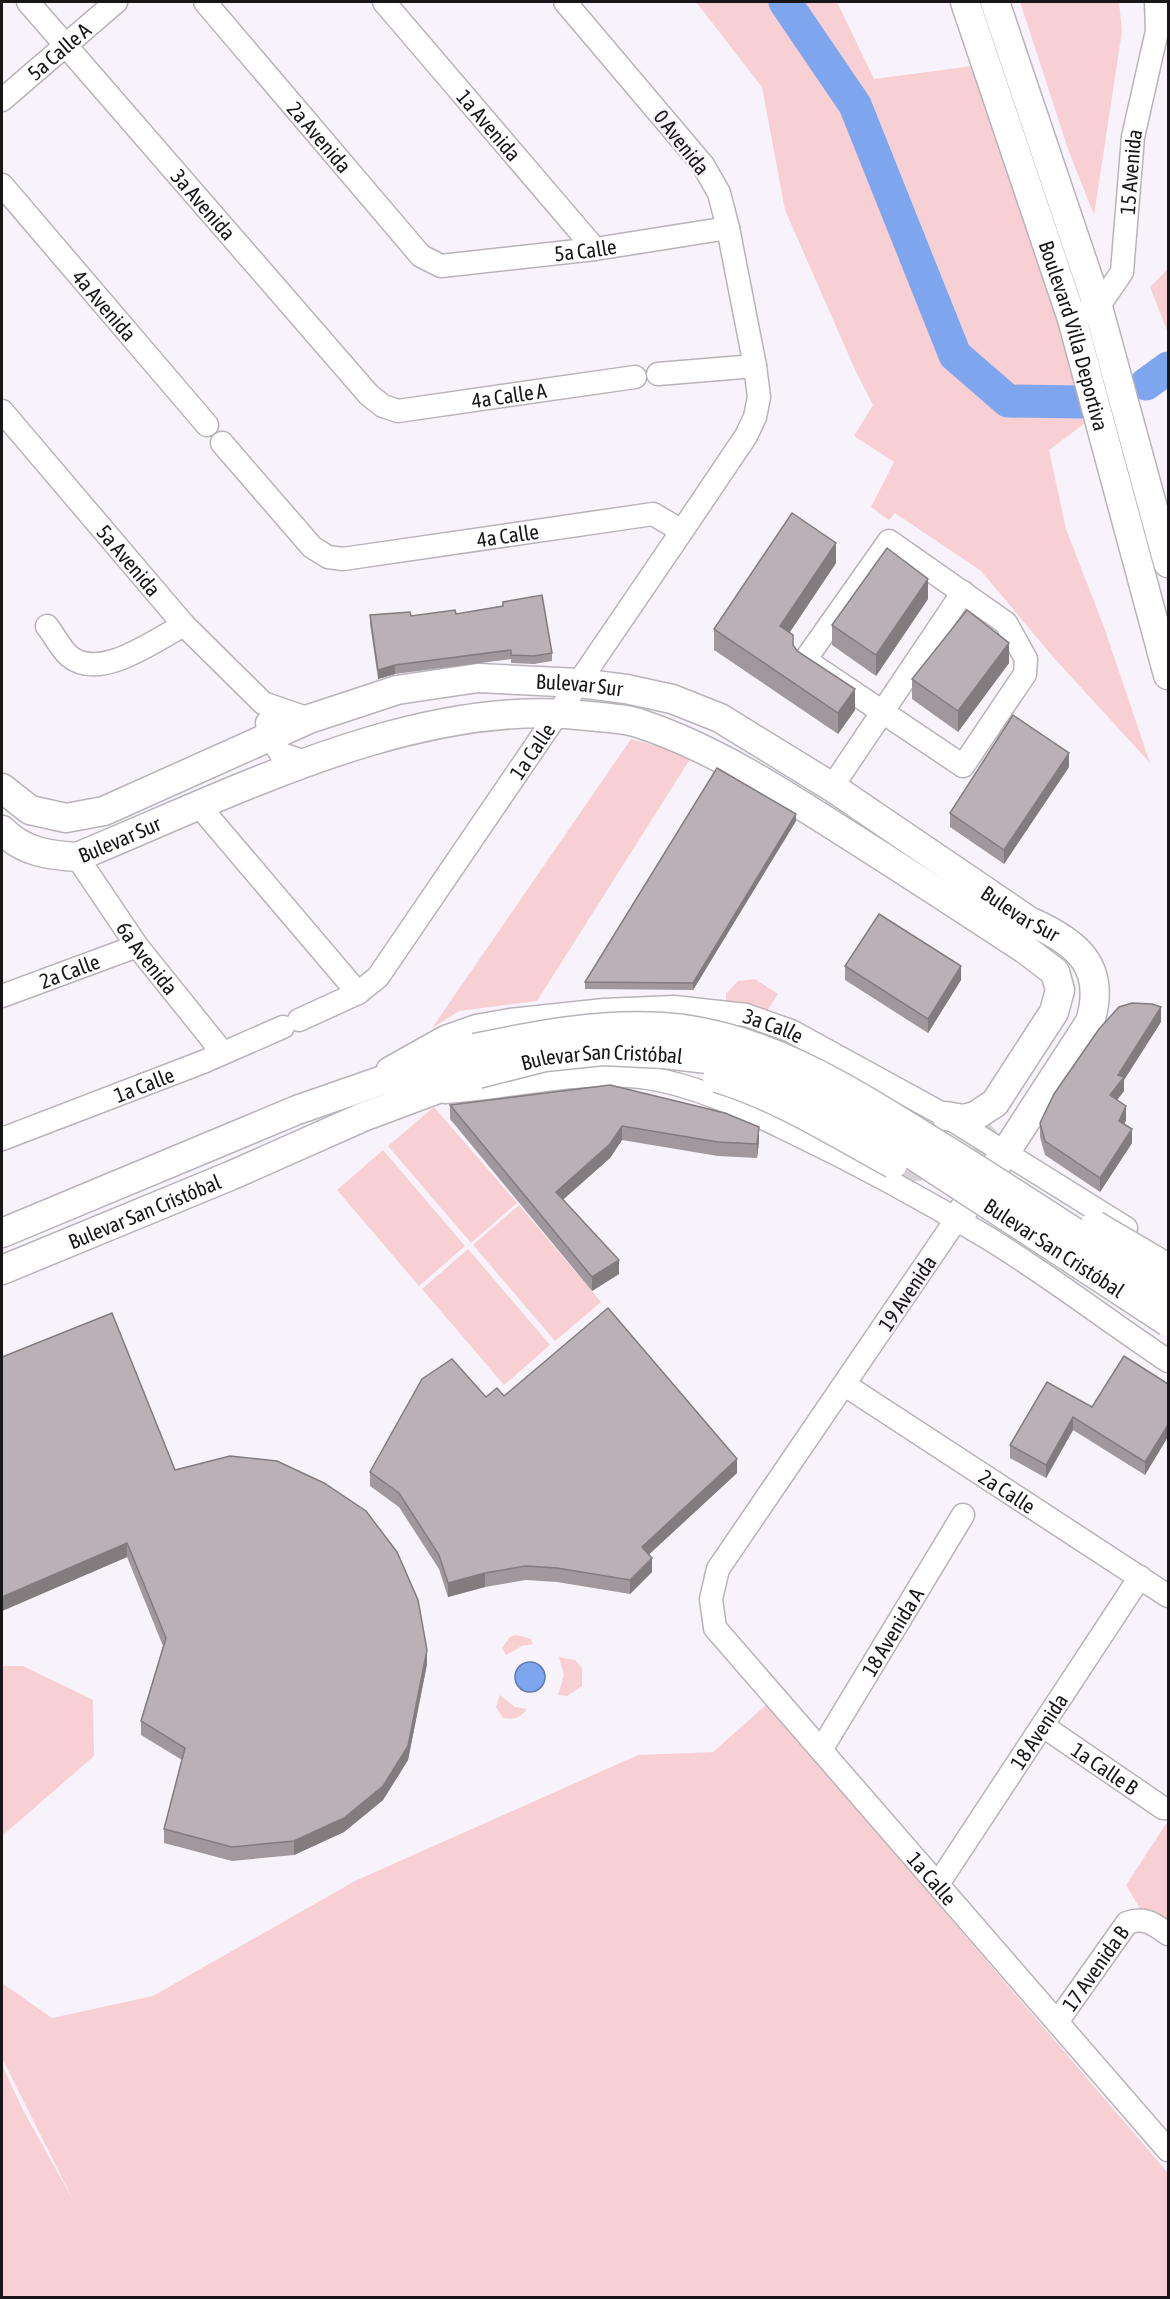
<svg xmlns="http://www.w3.org/2000/svg" width="1170" height="2299" viewBox="0 0 1170 2299" font-family="'Asap Condensed',sans-serif">
  <style>
    .green { fill: #f8d0d3 }
    .water { fill: #7ea6ee; stroke: #5f7bae; stroke-width: 1.5 }
    .lines { fill: none; stroke-linecap: round; stroke-linejoin: round }
    .river { stroke: #7ea6ee; stroke-width: 33 }
    .major-tunnel { stroke: #d6d2d8; stroke-width: 28; stroke-dasharray: 28 14; stroke-linecap: butt }
    .minor-casing { stroke: #b8b3ba; stroke-width: 25 }
    .major-casing { stroke: #b8b3ba; stroke-width: 31 }
    .minor { stroke: #fff; stroke-width: 22 }
    .major { stroke: #fff; stroke-width: 28 }
    .major-bridge-casing { stroke: #b8b3ba; stroke-width: 31; stroke-linecap: butt }
    .major-bridge { stroke: #fff; stroke-width: 28 }
    .wall { fill: #a0989d }
    .shaded-wall { fill: #827c7f }
    .building { fill: #bab1b6; stroke: #827c7f; stroke-width: 1.5 }
    .labels { text-anchor: middle; dominant-baseline: central; stroke-width: 5; stroke-linejoin: round; paint-order: stroke }
    .street-label { font-size: 21px; fill: #181619; stroke: #f8f3fa }
  </style>
  <rect width="100%" height="100%" fill="#f8f3fa"/>
  <path class="green" d="M696,2h141l37,77 98,-13 100,292 12,66 -35,26 17,79 38,98 46,136 -96,-105 -73,-87 -86,-58 -6,7 -18,-13 23,-45 -40,-26 19,-31 -17,-33 -71,-162 -23,-123z
    M1020,2h99l3,29 -28,184 -25,-63z
    M1168,269v64l-18,-46z
    M631,739l61,17 -155,245 -78,10 -27,17z
    M755,979l23,15 -14,22 -38,-12v-10l12,-13z
    M434,1107l83,96 -46,40 -83,-97z
    M383,1150l82,96 -46,40 -82,-96z
    M519,1205l82,97 -46,39 -82,-96z
    M468,1249l82,96 -46,40 -82,-96z
    M516,1635l15,4 2,5 -11,2 -16,9 -4,-7 8,-11z
    M559,1657l16,3 7,8v18l-15,10 -9,-1 6,-20z
    M2,1666h21l70,34 1,56 -92,80z
    M500,1695l15,12 12,2c-7,9 -13,11 -24,9l-7,-11z
    M767,1704l401,469v124h-1166v-232l21,45 50,90 -71,-142v-75l50,35 101,-22 202,-115 283,-126 75,-3z
    M1166,1824l2,1v106l-26,-19 -16,-27z"/>
  <path class="water" d="M515 1677a15 15 0 1 1 30 0a15 15 0 1 1-30 0Z"/>
  <g class="lines">
    <path class="river" d="M785,2l70,103 100,250 53,46 74,1
      M1146,384l22,-16"/>
    <path class="major-tunnel" d="M893,1164c39,12 82,-15 110,-42"/>
    <defs>
      <g id="minor">
        <path id="s1" d="M28,2l341,393 14,11 15,5 237,-34"/>
        <path id="s2" d="M205,2l216,254 20,10 154,-17 133,-21"/>
        <path id="s3" d="M384,2l211,247"/>
        <path id="s4" d="M2,100l114,-98"/>
        <path id="s5" d="M2,185l205,240"/>
        <path id="s6" d="M1086,312l12,-5 24,-35 11,-135 24,-106 -1,-29"/>
        <path d="M658,374l97,-8"/>
        <path id="s7" d="M2,411l182,214 79,78 46,16"/>
        <path id="s8" d="M222,443l90,104 16,10 15,2 310,-45 29,17"/>
        <path d="M889,541l117,82 20,36 -1,15 -62,92 -158,-106z"/>
        <path d="M47,626c7,9 14,23 22,30 31,26 86,-16 115,-31"/>
        <path d="M267,723l3,13 11,18 25,8"/>
        <path d="M832,787l131,-195"/>
        <path d="M200,807l158,186"/>
        <path id="s9" d="M77,857l60,89 86,107"/>
        <path id="s10" d="M2,996l135,-50"/>
        <path id="s11" d="M299,1020l59,-27 20,-16 304,-446 64,-95 9,-19 4,-20 -4,-31 -27,-138 -9,-35 -16,-28 -138,-163"/>
        <path id="s12" d="M388,1069l57,-32 31,-11 34,-6 94,-10 70,-3 72,8 45,16 155,85 180,112"/>
        <path d="M445,1092c67,-4 136,-24 203,-14 51,8 98,32 144,54 67,32 133,68 196,106 62,38 120,83 180,123"/>
        <path id="s13" d="M2,1139l201,-77 80,-35"/>
        <path id="s14" d="M956,1220l-238,349 -7,30 4,29 453,522"/>
        <path id="s15" d="M845,1385l323,211"/>
        <path id="s16" d="M1043,1726l120,82h5"/>
        <path id="s17" d="M821,1750l142,-235"/>
        <path id="s18" d="M938,1884l202,-307"/>
        <path id="s19" d="M1057,2022l70,-99c17,-7 27,1 41,11"/>
      </g>
      <g id="major">
        <path id="s20" d="M965,2l107,317 96,356"/>
        <path d="M995,2l103,305 70,256"/>
        <path id="s21" d="M2,788l28,22 36,8 38,-7 205,-92 88,-29 81,-12 101,5 47,6 46,10 48,19 112,69 197,134c48,21 78,45 61,101l-85,131 -49,67"/>
        <path id="s22" d="M2,830c21,22 46,25 75,27 154,-63 342,-162 512,-141 17,2 36,2 52,8 72,24 137,66 201,107 62,39 123,79 184,119l29,22 5,18 -6,22 -59,91 -20,13 -12,3 -17,-3"/>
        <path d="M2,1233l295,-123 178,-62"/>
        <path id="s23" d="M2,1270l228,-94 133,-59 115,-43"/>
      </g>
    </defs>
    <use href="#minor" class="minor-casing"/>
    <use href="#major" class="major-casing"/>
    <use href="#minor" class="minor"/>
    <use href="#major" class="major"/>
    <defs>
      <g id="major-bridge">
        <path d="M475,1048c62,-13 124,-25 188,-21 107,7 200,72 288,126 73,46 145,93 217,140"/>
        <path id="s24" d="M478,1074l67,-17 58,-6 61,3 61,7 38,12 107,54 298,195"/>
        <path d="M717,1078c63,19 119,55 176,86"/>
        <path d="M1095,1225l73,43"/>
      </g>
    </defs>
    <use href="#major-bridge" class="major-bridge-casing"/>
    <use href="#major-bridge" class="major-bridge"/>
  </g>
  <path class="wall" d="M836,563l-47,70 4,12 4,6 58,59 -17,24 -124,-84v-21z
    M928,599l-52,77 -44,-31v-20z
    M503,602l49,51v8l-18,3 -23,-1v-4l-116,15 -17,5 -8,-55v-9l41,1 45,-2 47,-7z
    M1009,663l-51,69 -46,-33v-20z
    M1069,767l-65,97 -54,-37v-14z
    M796,821l-103,169 -108,-1v-7z
    M845,966l116,14 -33,53 -83,-53z
    M1161,1022l-37,58v11l-7,9 9,20 -2,4 8,19 -32,49 -55,-37 -5,-18v-14z
    M450,1105l309,36 -2,17 -39,-2 -96,-16 -12,18 -47,41 56,75 -27,17 -142,-172z
    M1168,1384l-23,91 -72,-45 -27,48 -36,-20v-13l82,-38z
    M504,1396l233,77 -88,81 3,18 -22,22 -73,-12 -31,-2 -41,7 -37,10 -9,-28 -40,-62 -29,-21v-14l116,-75z
    M175,1470l252,194 -19,96 -25,40 -39,32 -50,23 -62,6 -68,-18v-14l18,-69 -41,-25v-14l22,-75 -36,-89 -125,54z"/>
  <path class="shaded-wall" d="M836,543v20l-56,84v-21z
    M928,579v20l-52,77v-21z
    M1009,643v20l-51,69v-21z
    M395,665v9l-17,5v-9z
    M855,689v21l-17,24v-21z
    M1069,753v14l-65,97v-14z
    M796,814v7l-103,169v-7z
    M961,966v14l-33,53v-14z
    M1161,1007v15l-37,58v11l-14,18v-14l8,-20z
    M1126,1106v14l-7,15v-14z
    M622,1126v14l-12,18 -54,48v-14z
    M759,1127v14l-2,17v-14z
    M1132,1129v14l-32,49v-14z
    M619,1260v14l-27,17v-14z
    M1073,1417v13l-27,48v-13z
    M1168,1425v12l-23,38v-13z
    M737,1459v14l-95,88v-14z
    M127,1543v14l-125,54v-14z
    M652,1558v14l-22,22v-14z
    M485,1573v14l-37,10v-14z
    M427,1650v14l-19,96 -25,40 -39,32 -50,23v-14z"/>
  <path class="building" d="M792,513l44,30 -56,83 13,9v10l4,6 58,38 -17,24 -124,-84z
    M887,548l41,31 -52,76 -44,-30z
    M542,595l10,58 -18,3 -23,-1v-5l-116,15 -17,5 -8,-55 40,-3 1,4 44,-6 1,4 47,-8v-4z
    M967,610l42,33 -51,68 -46,-32z
    M1013,715l56,38 -65,97 -54,-37z
    M717,768l79,46 -103,169 -108,-1z
    M879,914l82,52 -33,53 -83,-53z
    M1132,1003l20,1 9,3 -43,68 6,2 -14,18 16,11 -7,15 13,8 -32,49 -55,-37 -5,-18 14,-29 45,-65 20,-22z
    M610,1085l115,28 34,14 -2,17 -39,-2 -96,-16 -12,18 -54,48 63,68 -27,17 -142,-172z
    M608,1308l129,151 -95,88 10,11 -22,22 -73,-12 -31,-2 -41,7 -37,10 -9,-28 -40,-62 -29,-21 52,-93 30,-20 34,38 11,-9 7,8z
    M112,1313l63,157 55,-14 47,5 47,22 42,28 31,41 21,48 9,50 -19,96 -25,40 -39,32 -50,23 -62,6 -68,-18 21,-81 -44,-27 25,-83 -39,-95 -125,54v-240z
    M1124,1356l44,28v41l-23,37 -72,-45 -27,48 -36,-20 37,-63 45,25z"/>
  <g class="labels">
    <g class="street-label">
      <text stroke="none"><textPath href="#s4" startOffset="75">5a Calle A</textPath></text>
      <text stroke="none"><textPath href="#s3" startOffset="162">1a Avenida</textPath></text>
      <text stroke="none"><textPath href="#s2" startOffset="177">2a Avenida</textPath></text>
      <text transform="translate(682 142) rotate(52)">0 Avenida</text>
      <text stroke="none"><textPath href="#s6" startOffset="156">15 Avenida</textPath></text>
      <text stroke="none"><textPath href="#s1" startOffset="268">3a Avenida</textPath></text>
      <text stroke="none"><textPath href="#s2" startOffset="501">5a Calle</textPath></text>
      <text stroke="none"><textPath href="#s5" startOffset="158">4a Avenida</textPath></text>
      <text stroke="none"><textPath href="#s20" startOffset="351">Boulevard Villa Deportiva</textPath></text>
      <text stroke="none"><textPath href="#s1" startOffset="666">4a Calle A</textPath></text>
      <text stroke="none"><textPath href="#s8" startOffset="338">4a Calle</textPath></text>
      <text stroke="none"><textPath href="#s7" startOffset="196">5a Avenida</textPath></text>
      <text stroke="none"><textPath href="#s21" startOffset="612">Bulevar Sur</textPath></text>
      <text stroke="none"><textPath href="#s11" startOffset="364">1a Calle</textPath></text>
      <text stroke="none"><textPath href="#s22" startOffset="128">Bulevar Sur</textPath></text>
      <text stroke="none"><textPath href="#s21" startOffset="1116">Bulevar Sur</textPath></text>
      <text stroke="none"><textPath href="#s9" startOffset="123">6a Avenida</textPath></text>
      <text stroke="none"><textPath href="#s10" startOffset="72">2a Calle</textPath></text>
      <text stroke="none"><textPath href="#s12" startOffset="399">3a Calle</textPath></text>
      <text stroke="none"><textPath href="#s24" startOffset="126">Bulevar San Cristóbal</textPath></text>
      <text stroke="none"><textPath href="#s13" startOffset="152">1a Calle</textPath></text>
      <text stroke="none"><textPath href="#s23" startOffset="154">Bulevar San Cristóbal</textPath></text>
      <text stroke="none"><textPath href="#s24" startOffset="630">Bulevar San Cristóbal</textPath></text>
      <text transform="translate(907 1293) rotate(-56)">19 Avenida</text>
      <text stroke="none"><textPath href="#s15" startOffset="194">2a Calle</textPath></text>
      <text stroke="none"><textPath href="#s17" startOffset="138">18 Avenida A</textPath></text>
      <text stroke="none"><textPath href="#s18" startOffset="183">18 Avenida</textPath></text>
      <text stroke="none"><textPath href="#s16" startOffset="75">1a Calle B</textPath></text>
      <text stroke="none"><textPath href="#s14" startOffset="814">1a Calle</textPath></text>
      <text stroke="none"><textPath href="#s19" startOffset="66">17 Avenida B</textPath></text>
    </g>
  </g>
  <rect width="1170" height="2299" fill="none" stroke="#181619" stroke-width="6"/>
</svg>
